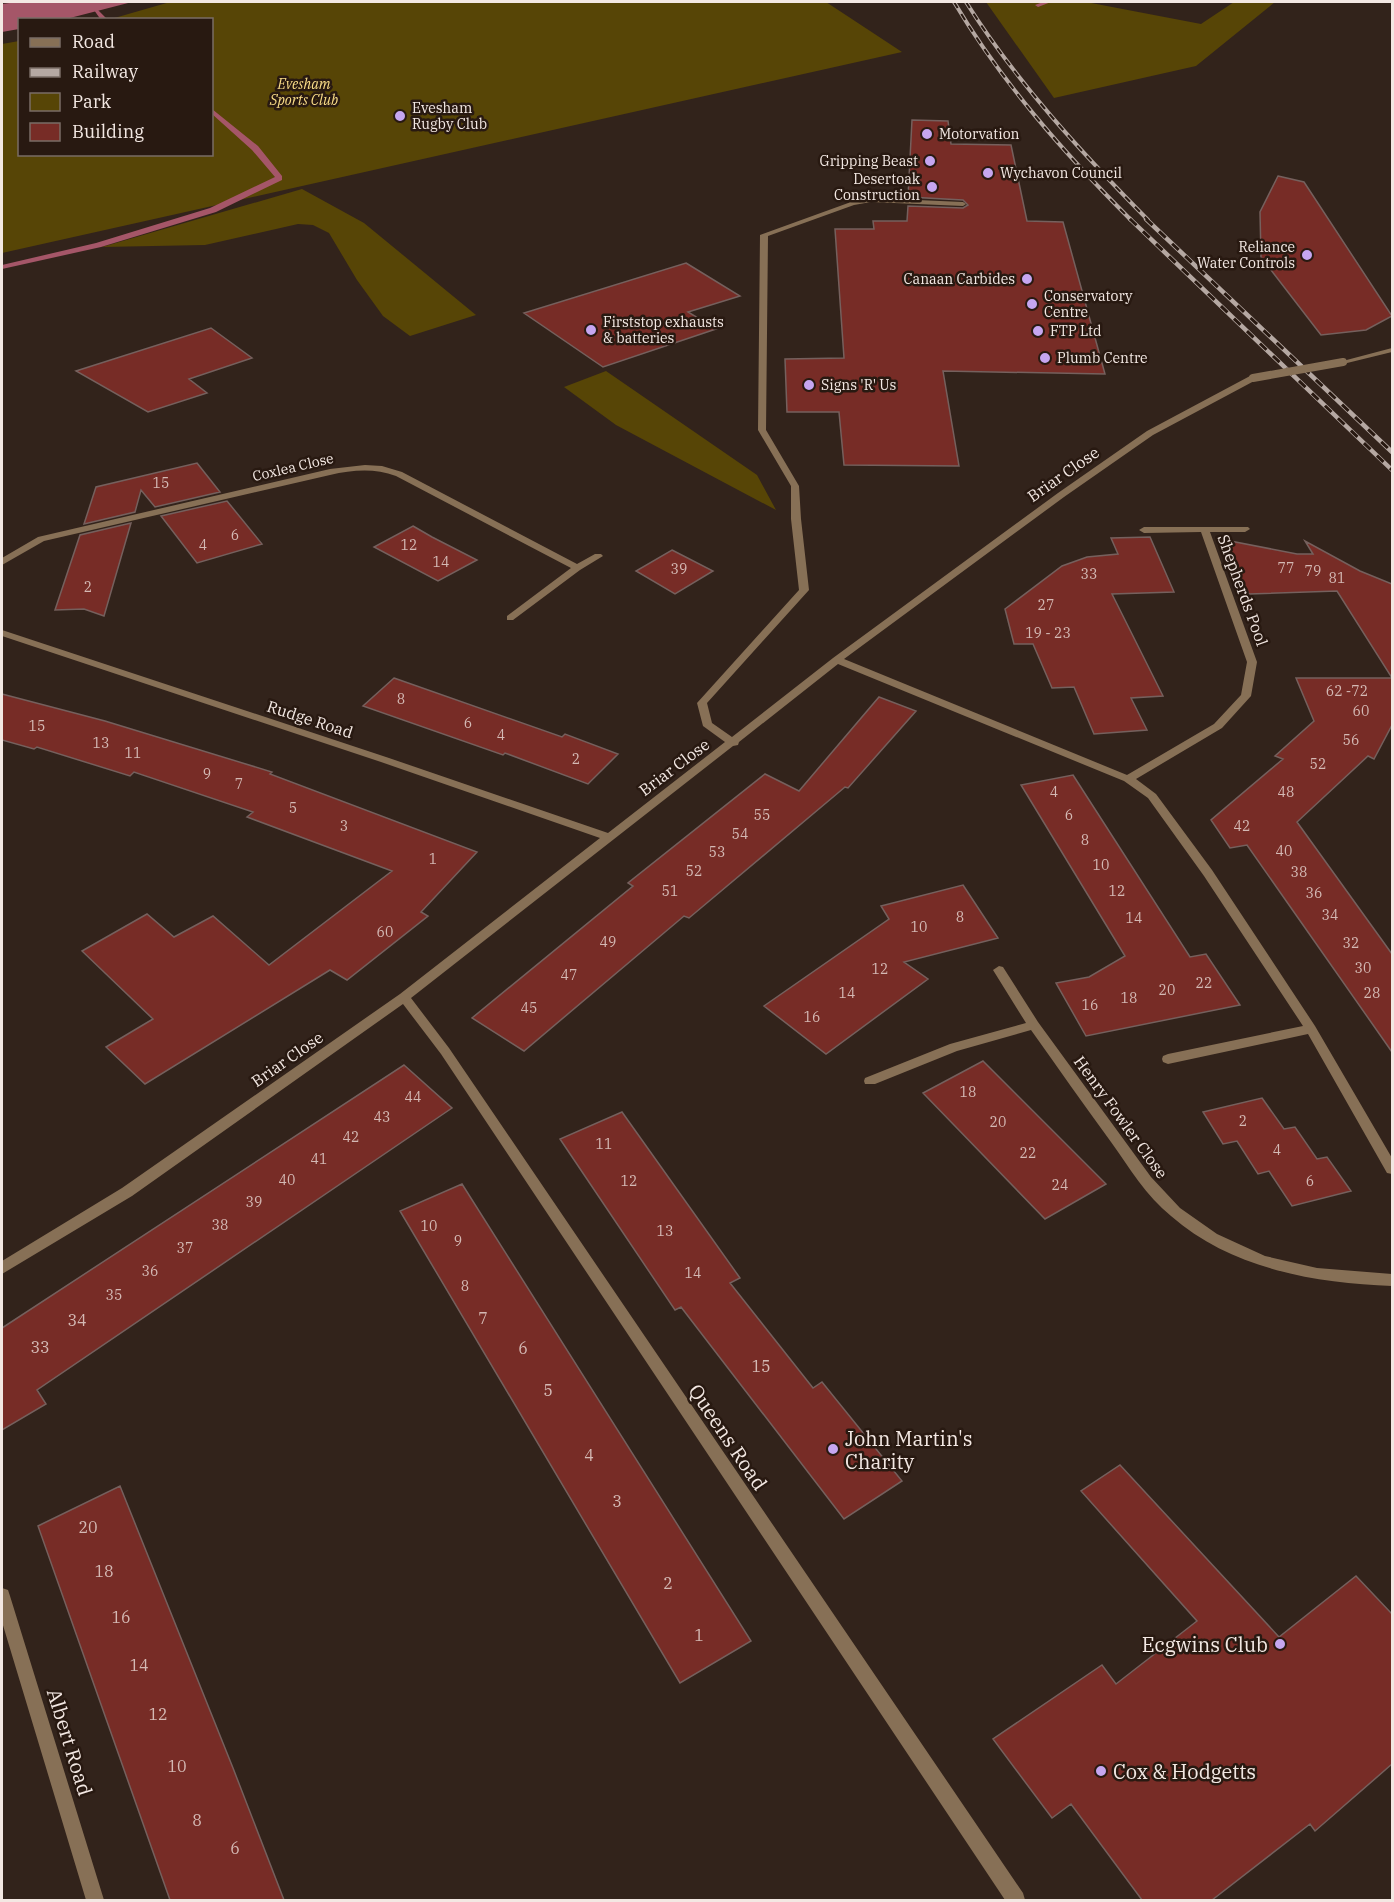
<svg xmlns="http://www.w3.org/2000/svg" width="1394" height="1902" viewBox="0 0 1394 1902" font-family="'IBM Plex Serif',serif">
  <style>
    .green { fill: #574506 }
    .water { fill: #a55668 }
    .lines { fill: none; stroke-linecap: round; stroke-linejoin: round }
    .stream { fill: #a55668; fill-rule: evenodd }
    .building { fill: #772c26; stroke: #75605d; stroke-width: 1.5 }
    .street { fill: #877056; fill-rule: evenodd }
    .rail-far1-casing { stroke: #b5a8a2; stroke-width: 4 }
    .rail-casing { stroke: #b5a8a2; stroke-width: 4.5 }
    .rail-far1 { stroke: #281911; stroke-width: 2; stroke-dasharray: 7; stroke-linecap: butt }
    .rail { stroke: #281911; stroke-width: 3; stroke-dasharray: 9; stroke-linecap: butt }
    .street-bridge { stroke: #877056; stroke-width: 8 }
    .poi-dot { fill: #c6a6f0; stroke: #281911; stroke-width: 2 }
    .labels { text-anchor: middle; dominant-baseline: central; stroke-width: 5; stroke-linejoin: round; paint-order: stroke }
    .far-park-label { font-size: 14px; font-style: italic; fill: #fadd88; stroke: #281911 }
    .far-poi-label { font-size: 14px; fill: #f3e8e3; stroke: #281911; text-anchor: start }
    .far-street-label { font-size: 14px; fill: #f3e8e3; stroke: #281911 }
    .number-label { font-size: 14px; fill: #d4b9b4 }
    .street-label { font-size: 16px; fill: #f3e8e3; stroke: #281911 }
    .near-number-label { font-size: 16px; fill: #d4b9b4 }
    .near-street-label { font-size: 20px; fill: #f3e8e3; stroke: #281911 }
    .near-poi-label { font-size: 20px; fill: #f3e8e3; stroke: #281911; text-anchor: start }
  </style>
  <rect width="100%" height="100%" fill="#32231b"/>
  <path class="green" d="M170,2h656l76,50 -900,201v-209l17,-3 1,113h192v-134l-101,-1z
    M986,2h100l115,22 33,-22h41l-79,64 -142,32z
    M302,189l62,34 112,92 -66,21 -27,-20 -26,-36 -28,-47 -16,-8 -15,-1 -93,21 -103,2z
    M606,371l151,104 19,35 -160,-85 -52,-38z"/>
  <path class="water" d="M17,2h115l-66,17 -46,1 -1,9 -17,3v-28z"/>
  <g class="lines">
    <path class="stream" d="M1043,2h8l-13,5 -3,-2z
      M94,10h4l10,10h-7z
      M212,109l46,37 24,30v4l-66,32 -115,35 -99,22v-4l94,-22 114,-35 65,-31 -23,-27 -40,-36z"/>
  </g>
  <path class="building" d="M912,120l36,1 3,23 60,1 16,76 36,1 42,152 -162,-3 16,95 -115,-1 -5,-53h-52l-2,-53 59,-1 -9,-129h39l-1,-8h34l1,-15 55,2 5,-3 -5,-5 -55,-3z
    M1278,176l26,6 88,134 -26,14 -45,5 -60,-78 -1,-45z
    M686,263l54,33 -52,16 28,17 -113,38 -79,-54z
    M211,328l41,30 -63,21 18,14 -59,19 -72,-41z
    M197,463l23,29 -65,15 -14,-17 -6,22 -51,12 12,-37z
    M227,501l35,43 -65,19 -36,-47z
    M131,523l-27,93 -20,-7 -29,1 25,-75z
    M413,526l19,11 45,23 -39,21 -64,-34z
    M1150,537l24,55 -62,2 51,102 -32,2 16,32 -53,4 -20,-47 -22,1 -19,-44h-19l-9,-35 57,-43 25,-9 31,-3 -7,-16z
    M1220,539l77,15h16l-8,-13 55,30 32,13v94l-55,-87 -88,3z
    M672,550l41,21 -38,23 -39,-23z
    M394,678l168,59 3,-3 53,20 -30,30 -83,-31 -2,2 -140,-49z
    M1296,678h96v47l-18,34 -6,-3 -71,66 95,132v98l-145,-207 -17,3 -19,-28 72,-61 -8,-3 39,-35z
    M2,694l103,27 167,51 -2,2 207,78 -56,60 7,4 -81,64 -17,-10 -185,114 -39,-37 47,-28 -71,-68 65,-37 27,23 39,-21 56,49 123,-94 -145,-54 6,-5 -119,-40 -4,4 -93,-29 -3,2 -32,-9z
    M879,697l37,14 -68,77 -3,-1 -156,131 -5,-2 -160,135 -52,-33 161,-132 -5,-3 137,-109 34,17z
    M1073,775l117,182 16,-3 34,51 -154,31 -30,-53 33,-6 36,-21 -104,-171z
    M963,885l35,53 -94,24 24,17 -102,75 -62,-48 125,-87 -8,-13z
    M983,1061l123,123 -61,35 -122,-126z
    M404,1065l48,43 -415,282 9,14 -44,26v-102z
    M1262,1098l22,31 11,-2 22,32 10,-2 24,34 -59,15 -23,-35 -11,3 -21,-33 -14,3 -20,-32z
    M622,1112l118,166 -10,5 83,105 9,-6 80,99 -58,38 -163,-212 -6,3 -115,-171z
    M462,1184l289,457 -71,42 -280,-472z
    M1120,1465l159,172 77,-61 36,38v150l-77,67 -5,-7 -98,76h-70l-71,-96 -19,14 -59,-79 109,-74 14,19 81,-63 -116,-130z
    M120,1486l113,282 51,132h-114l-132,-374z"/>
  <g class="lines">
    <path class="street" d="M871,198l92,4 3,2 -3,2 -92,-4 -17,3 -86,31 -2,194 33,56 2,33 8,71 -102,113 5,20 20,14 101,-79 225,-165 89,-62 103,-55h6v4l-103,55 -89,62 -220,162 283,116 87,-51 27,-29 6,-33 -46,-130 -57,1 -5,-3 5,-3h104l2,2 -5,3h-35l47,130 -6,34 -29,32 -86,51 20,15 56,76 103,156 77,132v16l-5,-1 -79,-139 -140,30 -5,-2 -1,-3 1,-3 5,-2 135,-28 -99,-150 -56,-78 -24,-17 -286,-117 -99,78 -1,3 -5,1 -322,252 38,50 574,845 2,7h-20l-564,-846 -38,-50 -271,192 -130,78v-13l120,-73 278,-194 200,-156 -219,-76 -379,-126v-6l387,128 219,75 117,-91 -22,-16 -6,-23 102,-113 -8,-71v-33l-33,-56 2,-195 91,-33z
      M1392,348v4l-49,12 -4,-2z
      M365,465l17,1 20,6 175,92 18,-10h6l2,2 -23,14 -67,50h-6v-4l64,-48 -175,-92c-22,-8 -43,-6 -66,-1l-286,66 -42,24v-7l36,-21 292,-68z
      M999,966l4,1 35,55 113,155 29,31 37,26 48,22 52,12 75,6v12c-78,-3 -160,-17 -221,-70 -25,-20 -42,-49 -60,-74 -27,-37 -53,-74 -80,-112l-74,21 -82,33h-10l-1,-3 1,-3 85,-34 76,-21 -33,-53z
      M2,1588l6,2 2,6 94,304h-18l-84,-278z"/>
    <defs>
      <path id="rail-far1" d="M954,2c49,82 110,151 177,218
        M966,2c51,81 115,150 182,218"/>
      <path id="rail" d="M1130,219l262,251
        M1146,219l246,233"/>
    </defs>
    <use href="#rail-far1" class="rail-far1-casing"/>
    <use href="#rail" class="rail-casing"/>
    <use href="#rail-far1" class="rail-far1"/>
    <use href="#rail" class="rail"/>
    <path class="street-bridge" d="M1253,378l90,-16"/>
  </g>
  <g class="poi-dot">
    <circle cx="400" cy="116" r="6"/>
    <circle cx="927" cy="134" r="6"/>
    <circle cx="930" cy="161" r="6"/>
    <circle cx="988" cy="173" r="6"/>
    <circle cx="932" cy="187" r="6"/>
    <circle cx="1307" cy="255" r="6"/>
    <circle cx="1027" cy="279" r="6"/>
    <circle cx="1032" cy="304" r="6"/>
    <circle cx="591" cy="330" r="6"/>
    <circle cx="1038" cy="331" r="6"/>
    <circle cx="1045" cy="358" r="6"/>
    <circle cx="809" cy="385" r="6"/>
    <circle cx="833" cy="1449" r="6"/>
    <circle cx="1280" cy="1644" r="6"/>
    <circle cx="1101" cy="1771" r="6"/>
  </g>
  <g class="labels">
    <g class="far-park-label">
      <text x="304" y="84">Evesham<tspan x="304" dy="16">Sports Club</tspan></text>
    </g>
    <g class="far-poi-label">
      <text x="412" y="108">Evesham<tspan x="412" dy="16">Rugby Club</tspan></text>
      <text x="939" y="134">Motorvation</text>
      <text x="918" y="161" text-anchor="end">Gripping Beast</text>
      <text x="1000" y="173">Wychavon Council</text>
      <text x="920" y="179" text-anchor="end">Desertoak<tspan x="920" dy="16">Construction</tspan></text>
      <text x="1295" y="247" text-anchor="end">Reliance<tspan x="1295" dy="16">Water Controls</tspan></text>
      <text x="1015" y="279" text-anchor="end">Canaan Carbides</text>
      <text x="1044" y="296">Conservatory<tspan x="1044" dy="16">Centre</tspan></text>
      <text x="603" y="322">Firststop exhausts<tspan x="603" dy="16">&amp; batteries</tspan></text>
      <text x="1050" y="331">FTP Ltd</text>
      <text x="1057" y="358">Plumb Centre</text>
      <text x="821" y="385">Signs 'R' Us</text>
    </g>
    <g class="far-street-label">
      <text transform="translate(293 467) rotate(-13)">Coxlea Close</text>
    </g>
    <g class="number-label">
      <text x="161" y="483">15</text>
      <text x="235" y="535">6</text>
      <text x="203" y="545">4</text>
      <text x="409" y="545">12</text>
      <text x="441" y="562">14</text>
      <text x="1286" y="568">77</text>
      <text x="679" y="569">39</text>
      <text x="1313" y="571">79</text>
      <text x="1089" y="574">33</text>
      <text x="1337" y="578">81</text>
      <text x="88" y="587">2</text>
      <text x="1046" y="605">27</text>
      <text x="1048" y="633">19 - 23</text>
      <text x="1347" y="691">62 -72</text>
      <text x="401" y="699">8</text>
      <text x="1361" y="711">60</text>
      <text x="468" y="723">6</text>
      <text x="37" y="726">15</text>
      <text x="501" y="735">4</text>
      <text x="1351" y="740">56</text>
      <text x="101" y="743">13</text>
      <text x="133" y="753">11</text>
      <text x="576" y="759">2</text>
      <text x="1318" y="764">52</text>
      <text x="207" y="774">9</text>
      <text x="239" y="784">7</text>
      <text x="1054" y="792">4</text>
      <text x="1286" y="792">48</text>
      <text x="293" y="808">5</text>
      <text x="762" y="815">55</text>
      <text x="1069" y="815">6</text>
      <text x="344" y="826">3</text>
      <text x="1242" y="826">42</text>
      <text x="740" y="834">54</text>
      <text x="1085" y="840">8</text>
      <text x="1284" y="851">40</text>
      <text x="717" y="852">53</text>
      <text x="433" y="859">1</text>
      <text x="1101" y="865">10</text>
      <text x="694" y="871">52</text>
      <text x="1299" y="872">38</text>
      <text x="670" y="891">51</text>
      <text x="1117" y="891">12</text>
      <text x="1314" y="893">36</text>
      <text x="1330" y="915">34</text>
      <text x="960" y="917">8</text>
      <text x="1134" y="918">14</text>
      <text x="919" y="927">10</text>
      <text x="385" y="932">60</text>
      <text x="608" y="942">49</text>
      <text x="1351" y="943">32</text>
      <text x="1363" y="968">30</text>
      <text x="880" y="969">12</text>
      <text x="569" y="975">47</text>
      <text x="1204" y="983">22</text>
      <text x="1167" y="990">20</text>
      <text x="847" y="993">14</text>
      <text x="1372" y="993">28</text>
      <text x="1129" y="998">18</text>
      <text x="1090" y="1005">16</text>
      <text x="529" y="1008">45</text>
      <text x="812" y="1017">16</text>
      <text x="968" y="1092">18</text>
      <text x="413" y="1097">44</text>
      <text x="382" y="1117">43</text>
      <text x="1243" y="1121">2</text>
      <text x="998" y="1122">20</text>
      <text x="351" y="1137">42</text>
      <text x="604" y="1144">11</text>
      <text x="1277" y="1150">4</text>
      <text x="1028" y="1153">22</text>
      <text x="319" y="1159">41</text>
      <text x="287" y="1180">40</text>
      <text x="629" y="1181">12</text>
      <text x="1310" y="1181">6</text>
      <text x="1060" y="1185">24</text>
      <text x="254" y="1202">39</text>
      <text x="220" y="1225">38</text>
      <text x="429" y="1226">10</text>
      <text x="665" y="1231">13</text>
      <text x="458" y="1241">9</text>
      <text x="185" y="1248">37</text>
      <text x="150" y="1271">36</text>
      <text x="693" y="1273">14</text>
      <text x="465" y="1286">8</text>
      <text x="114" y="1295">35</text>
    </g>
    <g class="street-label">
      <text transform="translate(1063 474) rotate(-35)">Briar Close</text>
      <text transform="translate(1243 590) rotate(70)">Shepherds Pool</text>
      <text transform="translate(310 719) rotate(18)">Rudge Road</text>
      <text transform="translate(674 767) rotate(-37)">Briar Close</text>
      <text transform="translate(287 1059) rotate(-35)">Briar Close</text>
      <text transform="translate(1121 1117) rotate(54)">Henry Fowler Close</text>
    </g>
    <g class="near-number-label">
      <text x="483" y="1318">7</text>
      <text x="77" y="1320">34</text>
      <text x="40" y="1347">33</text>
      <text x="523" y="1348">6</text>
      <text x="761" y="1366">15</text>
      <text x="548" y="1390">5</text>
      <text x="589" y="1455">4</text>
      <text x="617" y="1501">3</text>
      <text x="88" y="1527">20</text>
      <text x="104" y="1571">18</text>
      <text x="668" y="1583">2</text>
      <text x="121" y="1617">16</text>
      <text x="699" y="1635">1</text>
      <text x="139" y="1665">14</text>
      <text x="158" y="1714">12</text>
      <text x="177" y="1766">10</text>
      <text x="197" y="1820">8</text>
      <text x="235" y="1848">6</text>
    </g>
    <g class="near-street-label">
      <text transform="translate(728 1437) rotate(56)">Queens Road</text>
      <text transform="translate(70 1742) rotate(73)">Albert Road</text>
    </g>
    <g class="near-poi-label">
      <text x="845" y="1438">John Martin's<tspan x="845" dy="23">Charity</tspan></text>
      <text x="1268" y="1644" text-anchor="end">Ecgwins Club</text>
      <text x="1113" y="1771">Cox &amp; Hodgetts</text>
    </g>
  </g>
  <rect width="1394" height="1902" fill="none" stroke="#f3e8e3" stroke-width="6"/>
  <rect x="18" y="18" width="195" height="138" fill="#281911" stroke="#796c65" stroke-width="1.5"/>
  <rect x="30" y="38" width="30" height="9" fill="#877056" stroke="#796c65" stroke-width="1.5"/>
  <text x="72" y="48" font-size="18" fill="#f3e8e3">Road</text>
  <rect x="30" y="68" width="30" height="9" fill="#b5a8a2" stroke="#796c65" stroke-width="1.5"/>
  <text x="72" y="78" font-size="18" fill="#f3e8e3">Railway</text>
  <rect x="30" y="93" width="30" height="18" fill="#574506" stroke="#796c65" stroke-width="1.5"/>
  <text x="72" y="108" font-size="18" fill="#f3e8e3">Park</text>
  <rect x="30" y="123" width="30" height="18" fill="#772c26" stroke="#796c65" stroke-width="1.5"/>
  <text x="72" y="138" font-size="18" fill="#f3e8e3">Building</text>
</svg>
